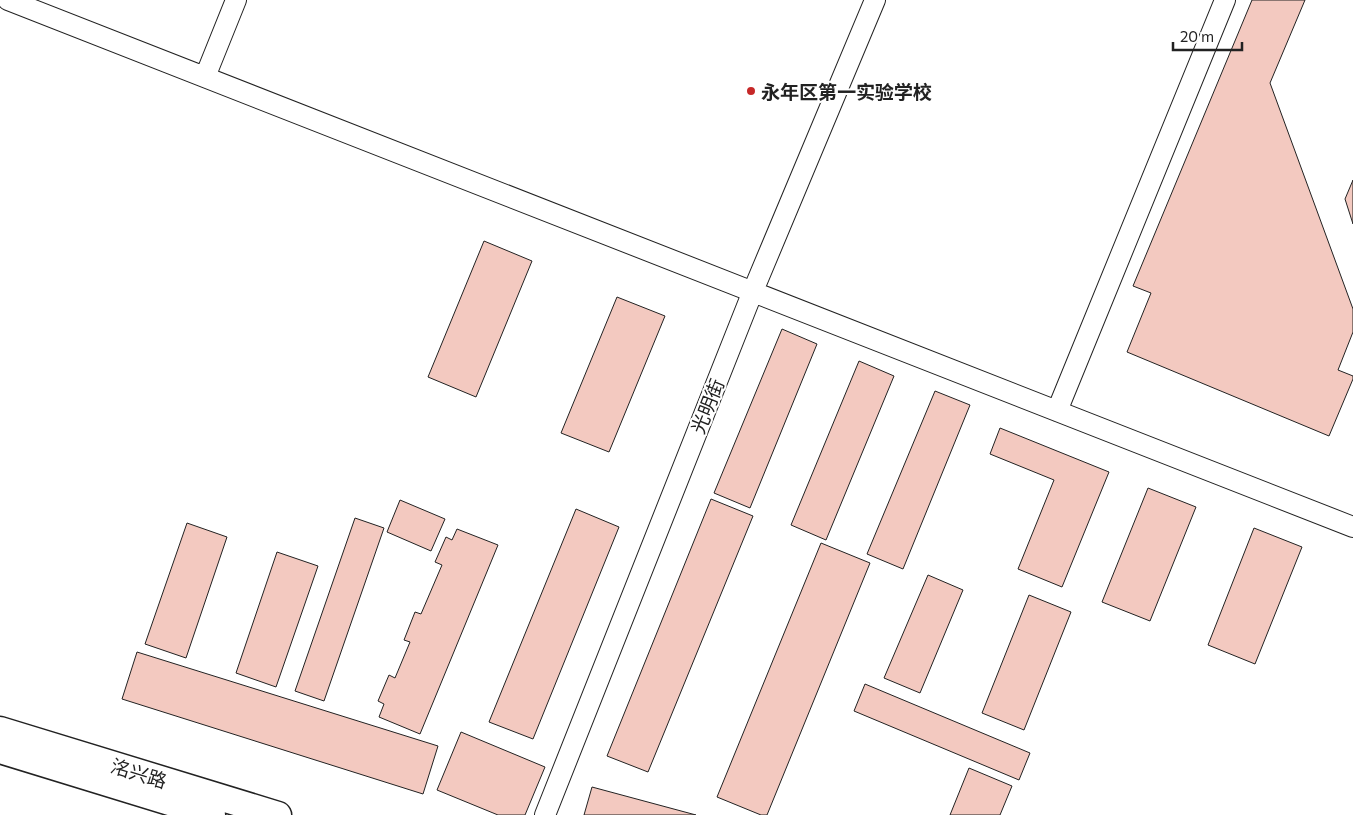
<svg xmlns="http://www.w3.org/2000/svg" width="1353" height="815" viewBox="0 0 1353 815" font-family="Commissioner,'Noto Sans SC',sans-serif">
  <style>
    .building { fill: #f3c9c0; stroke: #222 }
    .lines { fill: none; stroke-linecap: round; stroke-linejoin: round }
    .minor-casing { stroke: #222; stroke-width: 22 }
    .tertiary-casing { stroke: #222; stroke-width: 29 }
    .minor { stroke: #fff; stroke-width: 20 }
    .tertiary { stroke: #fff; stroke-width: 26 }
    .poi-dot { fill: #c62828; stroke: #fff; stroke-width: 2 }
    .labels { text-anchor: middle; dominant-baseline: central; stroke-width: 4; stroke-linejoin: round; paint-order: stroke }
    .poi-label { font-size: 19px; font-weight: bold; fill: #222; stroke: #fff; text-anchor: start }
    .street-label { font-size: 19px; fill: #222; stroke: #fff }
  </style>
  <rect width="100%" height="100%" fill="#fff"/>
  <path class="building" d="M1252,0h53l-35,83 83,226v23l-15,38 15,6v3l-24,57 -202,-84 24,-59 -18,-7z
    M1353,180v44l-8,-25z
    M484,241l48,20 -56,136 -48,-20z
    M617,297l48,19 -56,136 -48,-19z
    M782,329l35,15 -67,164 -36,-15z
    M859,361l35,15 -68,164 -35,-15z
    M935,391l35,14 -67,164 -36,-15z
    M1000,428l109,44 -47,115 -44,-18 36,-89 -64,-26z
    M1148,488l48,19 -46,114 -48,-19z
    M711,499l42,17 -105,256 -41,-16z
    M400,500l45,19 -14,32 -44,-19z
    M576,509l43,18 -86,212 -44,-17z
    M355,518l29,10 -60,173 -29,-10z
    M187,523l40,14 -41,121 -41,-14z
    M1254,528l48,19 -47,117 -47,-19z
    M457,529l41,16 -78,189 -41,-17 5,-13 -6,-3 11,-26 6,3 15,-36 -6,-2 11,-28 6,2 21,-49 -7,-3 11,-25 6,3z
    M821,543l49,20 -103,252h-6l-44,-18z
    M277,552l41,14 -42,121 -40,-14z
    M928,575l35,15 -43,103 -36,-15z
    M1029,595l42,17 -47,118 -42,-17z
    M137,652l301,94 -15,48 -301,-95z
    M865,684l165,69 -11,27 -165,-69z
    M461,732l84,35 -20,48h-27l-61,-25z
    M969,768l43,18 -12,29h-50z
    M592,787l104,28h-112z"/>
  <g class="lines">
    <defs>
      <path id="minor" d="M8,0l1345,527
        M205,77l31,-77
        M1057,411l168,-411
        M545,815l208,-524 122,-291"/>
      <path id="tertiary" d="M0,730l278,85
        M0,750l212,65"/>
    </defs>
    <use href="#minor" class="minor-casing"/>
    <use href="#tertiary" class="tertiary-casing"/>
    <use href="#minor" class="minor"/>
    <use href="#tertiary" class="tertiary"/>
  </g>
  <circle class="poi-dot" cx="751" cy="91" r="5"/>
  <g class="labels">
    <g class="poi-label">
      <text x="761" y="91">永年区第一实验学校</text>
    </g>
    <g class="street-label">
      <text transform="translate(707 406) rotate(-68)">光明街</text>
      <text transform="translate(139 773) rotate(17)">洺兴路</text>
    </g>
  </g>
  <path d="M1173 42v8h69v-8" fill="none" stroke="#222222" stroke-width="2.5"/>
  <text x="1180" y="42" font-size="15" fill="#222222" stroke="#ffffff" stroke-width="4" paint-order="stroke">20 m</text>
</svg>
